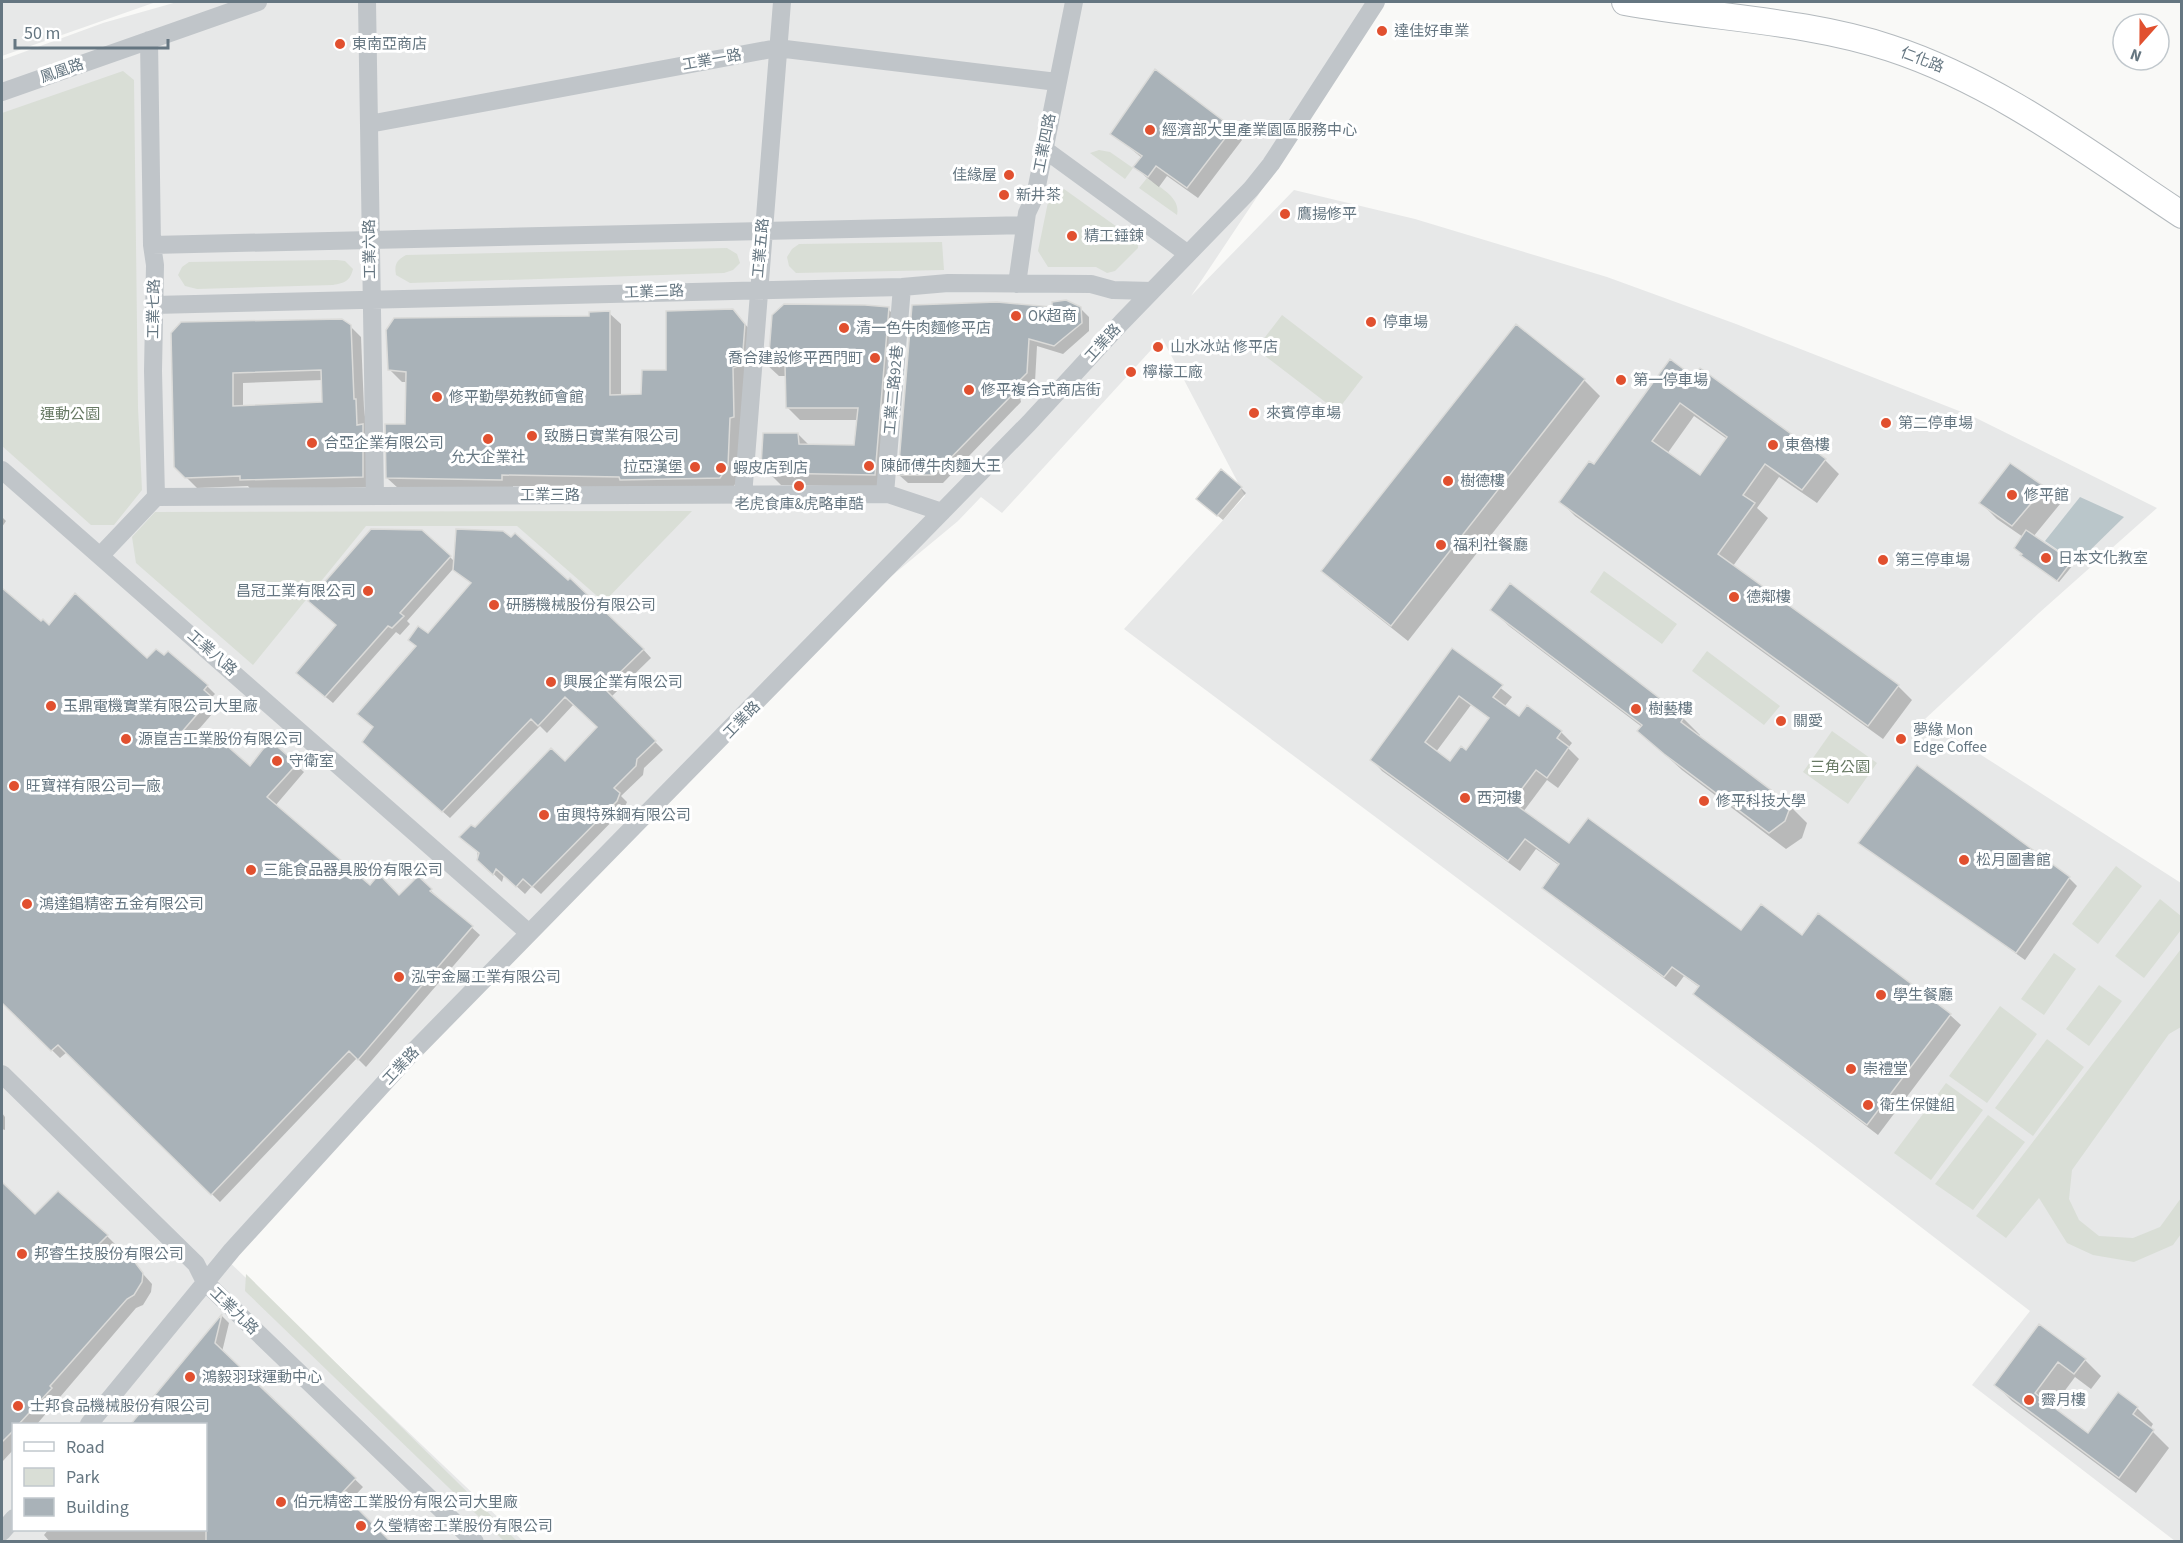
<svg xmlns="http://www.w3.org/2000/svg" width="2183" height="1543" viewBox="0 0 2183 1543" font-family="'Source Sans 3','Noto Sans TC',sans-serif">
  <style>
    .built { fill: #e7e8e8; fill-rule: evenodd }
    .green { fill: #d9ded6 }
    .water { fill: #bac6ca }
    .shadow { fill: #0003; fill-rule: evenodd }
    .building { fill: #a9b2b8; stroke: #dbdbd9; stroke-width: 1.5; fill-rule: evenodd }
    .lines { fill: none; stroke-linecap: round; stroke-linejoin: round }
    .secondary-casing { stroke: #b3b9bd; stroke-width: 28 }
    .street { stroke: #c0c5c9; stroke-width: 18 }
    .secondary { stroke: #fff; stroke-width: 26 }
    .poi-dot { fill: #e1502f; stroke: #fff; stroke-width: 2 }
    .labels { text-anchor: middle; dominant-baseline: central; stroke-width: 6; stroke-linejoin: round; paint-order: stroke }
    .poi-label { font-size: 15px; fill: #657681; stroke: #fff; text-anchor: start }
    .street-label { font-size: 15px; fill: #657681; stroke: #fff }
    .park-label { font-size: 15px; fill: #687a64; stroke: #fff }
  </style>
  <rect width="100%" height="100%" fill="#f9f9f7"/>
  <path class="built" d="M2,2h154l-154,54z
    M177,2h1201l-69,117 -118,177 103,-106 121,29 192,58 129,47 236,92 185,92 -118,105 -114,106 256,164v658h-6l-203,-156 58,-74 -217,-167 -689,-515 121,-133 -83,-158 -160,175 -21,-16 -23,24 -134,111 -600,625 299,284 -521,1v-1482l101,-37zM14,1424h192v106h-192z"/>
  <path class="green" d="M123,71l11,9 4,328 4,82 -28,35h-23l-89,-79v-333z
    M1099,150l11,2 23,16 -8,11 -35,-26z
    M1147,178c13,10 34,19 30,37l-38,-27z
    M1064,189l74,53v6l-23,23 -8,2 -11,-6h-48l-10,-16 10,-49 5,-8z
    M942,242l2,28 -148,3 -7,-7 -2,-9 5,-8 7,-5z
    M727,248l10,6 3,9 -7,7 -9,3 -314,10 -14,-8c-2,-11 1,-15 10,-20z
    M337,260l8,1 8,8c-3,12 -8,14 -20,16l-136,4 -12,-3 -7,-11 4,-8 7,-5z
    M1282,315l81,62 -26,34 -81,-62z
    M692,511l-88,91 -87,-76h-151l-113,139 -117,-102 -4,-26 23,-25z
    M1604,571l73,53 -15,20 -72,-52z
    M1707,651l73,55 -16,19 -72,-54z
    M1832,731l45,32 -29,41 -45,-32z
    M2116,866l26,20 -44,58 -26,-20z
    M2160,899l21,17v14l-37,48 -29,-22z
    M2181,949v78l-12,7 -97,136 -3,29 10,21 20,16 34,2 27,-11 21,-29v36l-8,11 -39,17 -41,-7 -26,-12 -28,-45 -33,40 -30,-22z
    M2054,953l22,16 -32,46 -23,-16z
    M2099,985l23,16 -33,45 -23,-17z
    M2000,1006l37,28 -50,69 -38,-27z
    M2047,1039l37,28 -51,69 -38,-28z
    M1946,1083l37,27 -52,70 -37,-27z
    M1988,1115l37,27 -52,68 -38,-26z
    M246,1274l271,267h-13l-259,-250z"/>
  <path class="water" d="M2080,497l44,20 -47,46 -32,-22z"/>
  <path class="shadow" d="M1232,129l10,11 -44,58 -31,-22 -8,11 -13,-10 -11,-10 7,-9 -30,-25z
    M1053,308h27l9,9v14l-26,23 -26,-8 -2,36 -15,15 1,5 -78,81h-35l-9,-8z
    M888,309l13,13 -14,165 -106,-2 -19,-19 36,-32 11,11 47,2 2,-27h-58l-13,-13v-31h-8l-13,-12 4,-7z
    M733,310l23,27 -17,141 -7,11 -219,-3v5l-114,-2 -12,-11 20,-52v-44h-5l-12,-12 219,-57 12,11v72h22z
    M350,326l11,11 3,71 9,79 -122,3 -3,-4 -51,2 -22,-22 -2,-133zM323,380v23l-80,4v-24z
    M1670,361l155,99 14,14 -22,29 -38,-26 -22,31 11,10 -35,48 165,120 14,14 -29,39 -308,-223 -14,-14 33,-36zM1694,416l33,23 -27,38 -33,-23z
    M1584,380l16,16 -192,245 -68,-54 -17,-16z
    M1241,488l5,5 -23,27 -20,-16z
    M2044,488l16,16 -27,33 40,28 -14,17 -35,-25 -1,-20 -26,-18 -16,-16z
    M2,517l4,4 -4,6z
    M515,535l115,100 21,23 -40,39 52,53 -19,18 -1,7 -22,21 6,6 -3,7 -83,85 -9,-8 -7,8 -21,-19 -2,7 -24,-23 -3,-30 90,-66 34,-36 -25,-23 -27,29 -7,-7 -90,92 -78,-69 3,-21 42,-81 -7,-7 19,-5 43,-51 -19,-15 -46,52 3,3 -10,11 -4,-3 -63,71 -28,-23 145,-123 5,5z
    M1510,585l173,133 17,17 -2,2 92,69 17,17 -5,15 -16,11 -104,-79 -43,-39 3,-4 -133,-101 -17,-16z
    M2,589l39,34 106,37 60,26 8,8 -4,4 8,8 -26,30 57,32 46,-3 8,7 -29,34 95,81 29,10 19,-18 62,56 -114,132 -9,-9 -137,144 -153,-150 -7,6 -58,-57v-320l7,-9 -7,-5z
    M1452,650l60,47 -8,10 15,11 42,14 11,11 -4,5 11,11 -21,29 -11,-8 -24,32 47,33 171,87 61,6 148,77 11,10 -83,110 -172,-131 -11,-11 4,-6 -15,-11 -8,11 -121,-89 -11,-11 16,-21 -24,-17 -16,22 -138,-100 -10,-11zM1471,705l19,14 -24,33 -15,11 -15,-11z
    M1860,842l209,36 8,8 -52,74z
    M2,1113l3,4v13l-3,-1z
    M2,1184l33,32 72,20 9,9 -6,6 25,14 17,19 -1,8 -8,13 -7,3 -99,116h-23v25l-12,13z
    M222,1316l7,7 -7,29 141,135 -14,15 40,40h-339l-6,-7 4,-5h158v-106h-72z
    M2040,1326l45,34 16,16 -10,13 -16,-12 -23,31 36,27 49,-27 16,16 -3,5 19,19 -33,45 -124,-92 -16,-16z"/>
  <path class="building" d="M1155,69l78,59 -46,60 -31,-22 -8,11 -15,-10 9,-11 -32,-22z
    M1066,300l15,7 1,16 -28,23 -25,-7 -2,34 -15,15 2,5 -80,82h-36l14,-170 85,-3 55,5v-5z
    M784,304l81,1 24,2 -14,168 -108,-2 -1,-7h-5l2,-33h35l1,11 55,1 4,-37h-72l-1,-44h-20l1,-14 3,4 3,-39z
    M733,309l12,15 -3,40 -9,4 1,49 -4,1 -2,48 -8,12 -100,2 -1,-3 -117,-2v5l-116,-2 -1,-54h20l1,-52 -18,-2 -2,-40 8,-12 195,-2v-4l21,-1v84l31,-1 1,-24h24v-59z
    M342,319l9,6 3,74h2l1,26 6,-1v53l-123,3v-4l-55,2 -11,-11 -3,-134 10,-11zM321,370l1,32 -89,4v-33z
    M1516,324l69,55 -194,247 -70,-55z
    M1670,359l23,17 7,-8 126,91 -24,31 -37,-26 -22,31 12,8 -37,51 181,131 -31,41 -309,-224 30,-41 5,3zM1680,403l47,34 -27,38 -48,-34z
    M2010,463l35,24 -33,39 -33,-23z
    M1221,469l21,18 -25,29 -21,-17z
    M371,529l51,1 29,26 -51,57 4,3 -12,12 -4,-2 -63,71 -29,-24 40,-48 -28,-24z
    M456,529l47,2 8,6 4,-4 53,47 2,-2 74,71 -40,39 52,53 -19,18 -1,7 -22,22 6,5 -3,8 -85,86 -9,-8 -7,8 -20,-18 -3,6 -16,-15 2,-7 -20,-16 12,-12 4,2 76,-79 14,13 32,-34 -32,-30 -27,29 -7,-7 -89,93 -80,-70 11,-15 -16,-13 59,-68 -8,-6 10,-14 10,7 43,-50 -18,-13z
    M2026,530l46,31 -15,20 -37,-26 2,-1 -8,-6z
    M1510,583l174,134 -3,5 110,83 -6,16 -16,12 -105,-79 -27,-23 5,-6 -152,-115z
    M2,588l39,33 2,-2 6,6 26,-32 72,65 9,-9 8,6 4,-4 40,34 -4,5 8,7 -31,36 36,4 33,29 20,-26 27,24 -30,33 103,88 9,-11 20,21 19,-19 14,13 -2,2 43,35 -115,134 -9,-9 -138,144 -153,-150 -7,6 -49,-48z
    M1452,648l51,37 -10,12 26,19 8,-11 35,26 -5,7 12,9 -22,31 -11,-8 -24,32 57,41 19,-25 153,112 20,-26 41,31 16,-22 133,101 -84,111 -174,-131 6,-8 -27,-19 -8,10 -122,-89 17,-24 -34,-25 -17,22 -138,-101zM1459,696l30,22 -23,32 -5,-4 -11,15 -25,-19z
    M1917,765l153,112 -54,76 -158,-110z
    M2,1182l33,32 23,-23 50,44 -10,10 33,12 12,16 -1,9 -8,13 -7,4 -77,87 2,2 -34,37h-4v5l-12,12z
    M222,1314l-7,29 141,135 -14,15 49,49h-185v-117h-76z
    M2039,1324l47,35 -12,15 -16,-12 -23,31 53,40 30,-41 20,15 -5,7 21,16 -35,48 -125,-93z"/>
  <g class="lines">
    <defs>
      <path id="secondary" d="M1625,2c87,16 180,18 265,46 107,35 198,105 292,167"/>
    </defs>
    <use href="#secondary" class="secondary-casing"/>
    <path class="street" d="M367,2l8,494
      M2,92l256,-90
      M369,124l408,-76 280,34
      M1044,149l144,105
      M152,245l873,-20
      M1017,284l10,-71 8,-17 39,-194
      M154,305l748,-18 46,-4 143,1 22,6 39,1
      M2,470l527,463
      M885,494l17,-207
      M743,496l39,-494
      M156,497l732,-3 54,18
      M100,556l56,-59 -3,-126 2,-106 -3,-20 -3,-205
      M2,1074l194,190 9,18 270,260
      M89,1424l143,-174 176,-193 621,-634 93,-101 129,-133 20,-25 105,-162
      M2,1532l12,-14"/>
    <use href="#secondary" class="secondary"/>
  </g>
  <g class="poi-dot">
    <circle cx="1382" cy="31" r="6"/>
    <circle cx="340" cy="44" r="6"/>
    <circle cx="1150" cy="130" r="6"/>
    <circle cx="1009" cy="175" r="6"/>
    <circle cx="1004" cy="195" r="6"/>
    <circle cx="1285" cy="214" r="6"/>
    <circle cx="1072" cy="236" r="6"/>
    <circle cx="1016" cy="316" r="6"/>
    <circle cx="1371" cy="322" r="6"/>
    <circle cx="844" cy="328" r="6"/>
    <circle cx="1158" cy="347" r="6"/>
    <circle cx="875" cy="358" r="6"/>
    <circle cx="1131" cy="372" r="6"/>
    <circle cx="1621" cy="380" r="6"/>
    <circle cx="969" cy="390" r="6"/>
    <circle cx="437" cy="397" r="6"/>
    <circle cx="1254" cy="413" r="6"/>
    <circle cx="1886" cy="423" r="6"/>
    <circle cx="532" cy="436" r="6"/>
    <circle cx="488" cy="439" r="6"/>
    <circle cx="312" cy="443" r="6"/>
    <circle cx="1773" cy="445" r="6"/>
    <circle cx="869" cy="466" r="6"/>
    <circle cx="695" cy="467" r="6"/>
    <circle cx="721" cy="468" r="6"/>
    <circle cx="1448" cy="481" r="6"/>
    <circle cx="799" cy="486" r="6"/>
    <circle cx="2012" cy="495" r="6"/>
    <circle cx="1441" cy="545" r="6"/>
    <circle cx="2046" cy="558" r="6"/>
    <circle cx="1883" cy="560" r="6"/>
    <circle cx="368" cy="591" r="6"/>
    <circle cx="1734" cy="597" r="6"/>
    <circle cx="494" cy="605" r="6"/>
    <circle cx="551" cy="682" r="6"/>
    <circle cx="51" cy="706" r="6"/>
    <circle cx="1636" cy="709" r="6"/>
    <circle cx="1781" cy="721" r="6"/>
    <circle cx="126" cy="739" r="6"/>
    <circle cx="1901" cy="739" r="6"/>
    <circle cx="277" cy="761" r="6"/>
    <circle cx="14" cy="786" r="6"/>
    <circle cx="1465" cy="798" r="6"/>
    <circle cx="1704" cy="801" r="6"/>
    <circle cx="544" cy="815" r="6"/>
    <circle cx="1964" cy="860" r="6"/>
    <circle cx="251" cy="870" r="6"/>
    <circle cx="27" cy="904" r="6"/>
    <circle cx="399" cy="977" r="6"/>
    <circle cx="1881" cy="995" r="6"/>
    <circle cx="1851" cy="1069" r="6"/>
    <circle cx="1868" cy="1105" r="6"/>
    <circle cx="22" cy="1254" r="6"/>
    <circle cx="190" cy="1377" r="6"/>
    <circle cx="2029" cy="1400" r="6"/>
    <circle cx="18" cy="1406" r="6"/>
    <circle cx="281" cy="1502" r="6"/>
    <circle cx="361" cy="1526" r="6"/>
  </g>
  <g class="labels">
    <g class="poi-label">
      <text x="1394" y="31">達佳好車業</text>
      <text x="352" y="44">東南亞商店</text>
      <text x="1162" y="130">經濟部大里產業園區服務中心</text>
      <text x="997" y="175" text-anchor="end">佳緣屋</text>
      <text x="1016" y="195">新井茶</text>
      <text x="1297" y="214">鷹揚修平</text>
      <text x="1084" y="236">精工錘鍊</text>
      <text x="1028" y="316">OK超商</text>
      <text x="1383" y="322">停車場</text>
      <text x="856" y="328">清一色牛肉麵修平店</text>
      <text x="1170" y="347">山水冰站 修平店</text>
      <text x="863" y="358" text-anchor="end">喬合建設修平西門町</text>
      <text x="1143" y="372">檸檬工廠</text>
      <text x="1633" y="380">第一停車場</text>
      <text x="981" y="390">修平複合式商店街</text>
      <text x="449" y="397">修平勤學苑教師會館</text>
      <text x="1266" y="413">來賓停車場</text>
      <text x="1898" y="423">第二停車場</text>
      <text x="544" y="436">致勝日實業有限公司</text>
      <text x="324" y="443">合亞企業有限公司</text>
      <text x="1785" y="445">東魯樓</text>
      <text x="488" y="457" text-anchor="middle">允大企業社</text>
      <text x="881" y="466">陳師傅牛肉麵大王</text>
      <text x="683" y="467" text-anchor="end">拉亞漢堡</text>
      <text x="733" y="468">蝦皮店到店</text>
      <text x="1460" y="481">樹德樓</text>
      <text x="2024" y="495">修平館</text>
      <text x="799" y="504" text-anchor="middle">老虎食庫&amp;虎略車酷</text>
      <text x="1453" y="545">福利社餐廳</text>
      <text x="2058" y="558">日本文化教室</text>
      <text x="1895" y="560">第三停車場</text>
      <text x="356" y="591" text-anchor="end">昌冠工業有限公司</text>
      <text x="1746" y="597">德鄰樓</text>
      <text x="506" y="605">研勝機械股份有限公司</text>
      <text x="563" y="682">興展企業有限公司</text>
      <text x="63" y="706">玉鼎電機實業有限公司大里廠</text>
      <text x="1648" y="709">樹藝樓</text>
      <text x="1793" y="721">關愛</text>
      <text x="1913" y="730">夢緣 Mon<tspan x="1913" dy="17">Edge Coffee</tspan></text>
      <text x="138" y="739">源崑吉工業股份有限公司</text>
      <text x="289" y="761">守衛室</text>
      <text x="26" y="786">旺寶祥有限公司一廠</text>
      <text x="1477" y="798">西河樓</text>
      <text x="1716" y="801">修平科技大學</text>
      <text x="556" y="815">宙興特殊鋼有限公司</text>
      <text x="1976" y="860">松月圖書館</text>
      <text x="263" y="870">三能食品器具股份有限公司</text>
      <text x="39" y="904">鴻達錩精密五金有限公司</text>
      <text x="411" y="977">泓宇金屬工業有限公司</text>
      <text x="1893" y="995">學生餐廳</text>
      <text x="1863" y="1069">崇禮堂</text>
      <text x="1880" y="1105">衛生保健組</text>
      <text x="34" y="1254">邦睿生技股份有限公司</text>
      <text x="202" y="1377">鴻毅羽球運動中心</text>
      <text x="2041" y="1400">霽月樓</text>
      <text x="30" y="1406">士邦食品機械股份有限公司</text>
      <text x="293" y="1502">伯元精密工業股份有限公司大里廠</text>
      <text x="373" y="1526">久瑩精密工業股份有限公司</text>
    </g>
    <g class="street-label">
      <text transform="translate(712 60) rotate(-10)">工業一路</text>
      <text transform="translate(1922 60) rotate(21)">仁化路</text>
      <text transform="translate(62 71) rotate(-19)">鳳凰路</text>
      <text transform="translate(1045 143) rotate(-79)">工業四路</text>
      <text transform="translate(761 248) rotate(-85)">工業五路</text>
      <text transform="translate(370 249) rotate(-91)">工業六路</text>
      <text transform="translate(654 292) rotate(-2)">工業二路</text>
      <text transform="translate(154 309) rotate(-89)">工業七路</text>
      <text transform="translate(1103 343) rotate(-48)">工業路</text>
      <text transform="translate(894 390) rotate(-85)">工業二路92巷</text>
      <text x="550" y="495">工業三路</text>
      <text transform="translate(212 653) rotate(41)">工業八路</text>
      <text transform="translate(742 720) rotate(-46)">工業路</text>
      <text transform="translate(401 1066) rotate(-47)">工業路</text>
      <text transform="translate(234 1311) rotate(44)">工業九路</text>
    </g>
    <g class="park-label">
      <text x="70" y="414">運動公園</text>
      <text x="1840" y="767">三角公園</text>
    </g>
  </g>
  <rect width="2183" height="1543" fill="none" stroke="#657681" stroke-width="6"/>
  <rect x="12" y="1423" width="195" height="108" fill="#ffffff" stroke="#c1c8cd" stroke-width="1.5"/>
  <rect x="24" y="1442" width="30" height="9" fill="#ffffff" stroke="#c1c8cd" stroke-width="1.5"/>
  <text x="66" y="1453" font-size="18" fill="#657681">Road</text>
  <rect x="24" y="1468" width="30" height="18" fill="#d9ded6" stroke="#c1c8cd" stroke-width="1.5"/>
  <text x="66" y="1483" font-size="18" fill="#657681">Park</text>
  <rect x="24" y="1498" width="30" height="18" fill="#a9b2b8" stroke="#c1c8cd" stroke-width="1.5"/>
  <text x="66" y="1513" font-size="18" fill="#657681">Building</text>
  <g transform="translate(2141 42) rotate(201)"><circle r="28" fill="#ffffff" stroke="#c1c8cd" stroke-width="1.5"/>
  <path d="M0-4.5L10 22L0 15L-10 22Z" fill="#e1502f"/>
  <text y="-9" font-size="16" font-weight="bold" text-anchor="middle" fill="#657681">N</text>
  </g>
  <path d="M15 39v9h153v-9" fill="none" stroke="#657681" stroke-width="3"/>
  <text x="24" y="39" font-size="18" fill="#657681" stroke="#ffffff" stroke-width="4.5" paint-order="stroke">50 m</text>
</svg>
